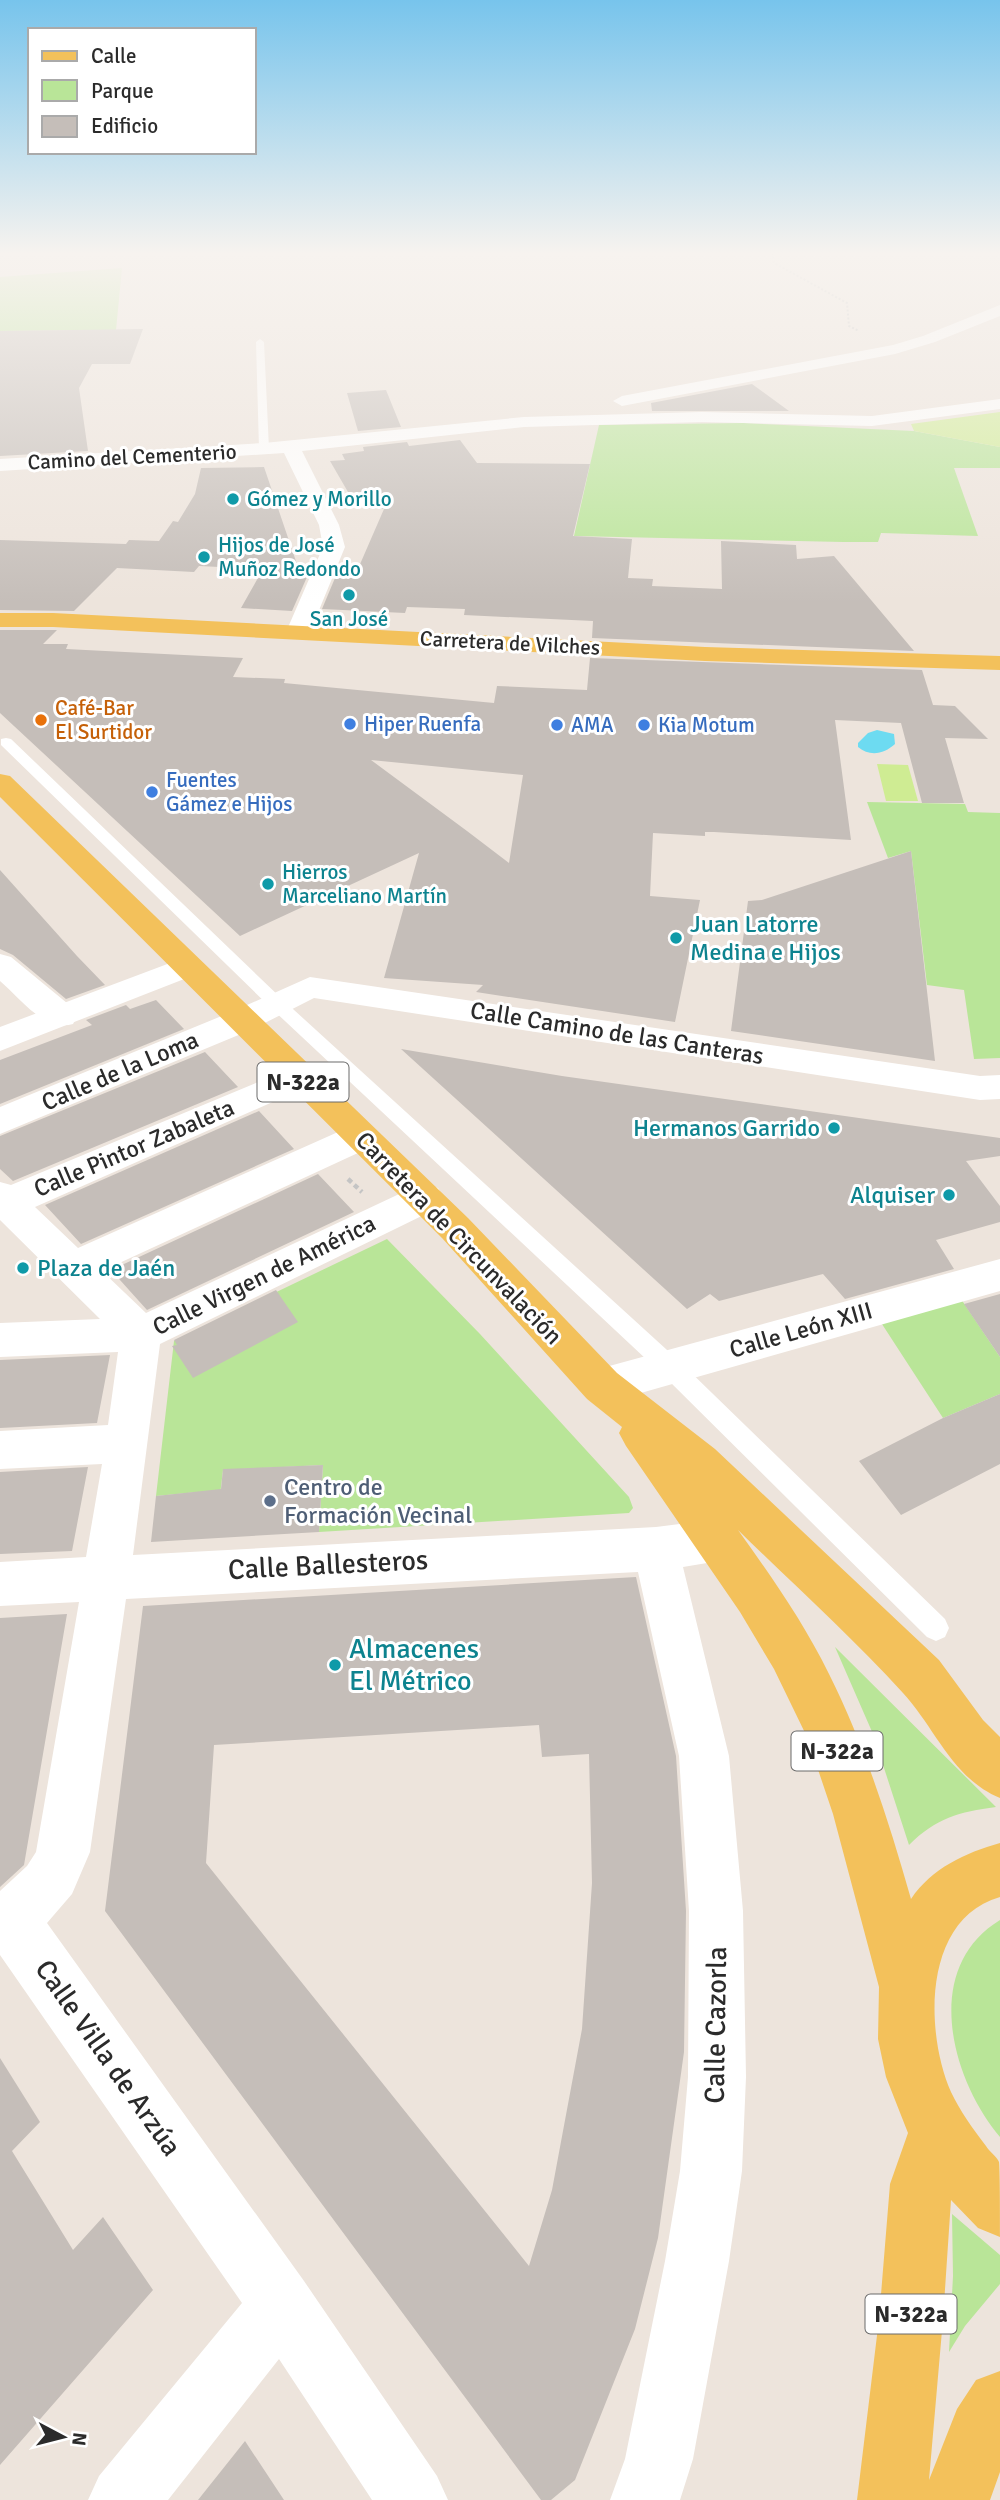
<svg xmlns="http://www.w3.org/2000/svg" width="1000" height="2500" viewBox="0 0 1000 2500" font-family="Signika,sans-serif">
  <style>
    .green { fill: #b9e598 }
    .pitch { fill: #cfec93 }
    .water { fill: #6ddbf1 }
    .building { fill: #c5beb9; fill-rule: evenodd }
    .lines { fill: none; stroke-linecap: round; stroke-linejoin: round }
    .path-far1 { stroke: #c4c4c4; stroke-width: 2; stroke-dasharray: 2 2; stroke-linecap: butt }
    .path { stroke: #c4c4c4; stroke-width: 4.5; stroke-dasharray: 5 3.5; stroke-linecap: butt }
    .lane { fill: #fff; fill-rule: evenodd }
    .street { fill: #fff; fill-rule: evenodd }
    .secondary { fill: #fff; fill-rule: evenodd }
    .primary { fill: #f3c15b; fill-rule: evenodd }
    .culture-dot { fill: #0f9aa8; stroke: #fff; stroke-width: 2.5 }
    .food-dot { fill: #e8710a; stroke: #fff; stroke-width: 2.5 }
    .shop-dot { fill: #3f7fe0; stroke: #fff; stroke-width: 2.5 }
    .service-dot { fill: #5c6f8a; stroke: #fff; stroke-width: 2.5 }
    .labels { text-anchor: middle; dominant-baseline: central; stroke-width: 6; stroke-linejoin: round; paint-order: stroke }
    .far-street-label { font-size: 21px; fill: #2b2b2b; stroke: #fff }
    .far-culture-label { font-size: 21px; fill: #0d838f; stroke: #fff; text-anchor: start }
    .far-food-label { font-size: 21px; fill: #c56008; stroke: #fff; text-anchor: start }
    .far-shop-label { font-size: 21px; fill: #366cbe; stroke: #fff; text-anchor: start }
    .shield { fill: #fff; stroke: #6b6b6b; stroke-width: 2 }
    .shield-label { font-size: 23px; font-weight: bold; fill: #2b2b2b }
    .culture-label { font-size: 24px; fill: #0d838f; stroke: #fff; text-anchor: start }
    .street-label { font-size: 24px; fill: #2b2b2b; stroke: #fff }
    .service-label { font-size: 24px; fill: #4e5e75; stroke: #fff; text-anchor: start }
    .near-street-label { font-size: 28px; fill: #2b2b2b; stroke: #fff }
    .near-culture-label { font-size: 28px; fill: #0d838f; stroke: #fff; text-anchor: start }
  </style>
  <rect width="100%" height="100%" fill="#ede4dc"/>
  <path class="green" d="M122,268l-6,62 -116,1v-54z
    M743,423l171,8 86,16v21h-46l24,68 -97,-3 -3,9h-35l-269,-6 25,-111z
    M867,802l98,2 3,8 32,1v245l-26,1 -10,-69 -37,-5 -16,-134 -23,7z
    M387,1239l93,95 149,163 4,11 -4,5 -310,19 4,-67 -100,5 -8,68 -17,-46 -42,4 18,-155z
    M961,1299l39,58v37l-57,24 -63,-97z
    M835,1647l161,160c-37,5 -60,11 -87,38l-36,-111z
    M1000,1920v217c-49,-58 -79,-169 0,-217z
    M952,2214l48,41v29l-35,42 -16,26 4,-76z"/>
  <path class="pitch" d="M1000,412v35l-86,-16 -3,-7z
    M877,764l31,1 10,36h-32z"/>
  <path class="water" d="M877,730l17,4 1,10c-11,10 -25,13 -37,3v-4l10,-10z"/>
  <path class="building" d="M143,329l-13,35h-38l-13,24 9,63 -88,5v-125z
    M752,384l37,27h-137l-1,-8z
    M386,390l15,37 -43,4 -11,-38z
    M460,440l17,23 113,1 -17,72 59,3 -4,39 25,1 -1,7 70,3 -1,-48 75,4 1,14 37,-3 80,95 -322,-13 1,-17 -129,-6 1,-6 -58,-2 -2,6 -83,-4 13,-31h19l30,-69 -20,-1 7,-15 -23,-1 -18,-31 15,-1 -3,-6 22,-3 -1,-4 44,-5 2,4z
    M264,467l37,109 6,1 -15,34 -51,-3 22,-39 -64,-3 -5,6 -77,-4 -43,43 -74,-1v-70l126,4 3,-4 30,1 14,-20 5,1 17,-28 6,-26z
    M0,630h57l-14,14h25l-2,5 177,9 -10,19 52,2 -1,4 210,20 3,-17 90,4 3,-32 332,12 11,35 22,1 33,33 -43,-1 19,65h-42l-21,-80 -66,-3 16,120 -137,-8h-9v4l-52,-3 -3,63 50,4 -25,122 -199,-30 7,-7 -99,-7 35,-125 -179,83 -240,-223zM371,760l152,15 -14,88 -42,-32z
    M911,851l24,210 -204,-30 17,-130 14,-1z
    M0,870l77,86 28,29 -39,14 -53,-44 -13,-6z
    M156,1000l28,29 -184,75v-44l92,-35 -6,-5 40,-15 4,4z
    M401,1049l161,27 438,62v18l-34,5 34,45v16l-64,18 18,29 -109,30 -22,-25 -104,27 -9,-7 -23,15z
    M205,1052l33,35 -225,94 -13,-12v-33z
    M259,1111l35,38 -213,95 -36,-39z
    M318,1174l36,38 -207,98 -36,-40z
    M276,1290l22,32 -105,56 -21,-32 5,-1 -3,-5z
    M1000,1294v63l-36,-53z
    M110,1355l-13,68 -97,5v-68z
    M1000,1394v70l-99,51 -42,-54 84,-43z
    M323,1465l-4,67 -168,10 5,-46 65,-7 2,-20z
    M88,1467l-16,84 -72,3v-82z
    M636,1577l40,179 10,155 -2,141 -26,186 -23,91 -60,151 -24,20h-10l-436,-589 38,-305zM539,1725l3,32 47,-3 3,129 -10,146 -30,161 -23,76 -323,-403 8,-118z
    M67,1614l-43,251 -24,22v-269z
    M0,2058l40,64 -28,29 61,99 30,-33 50,73 -153,175z
    M245,2441l39,59h-86z"/>
  <g class="lines">
    <path class="path-far1" d="M772,253l2,10 73,40 2,23 10,5"/>
    <path class="path" d="M348,1179l14,13"/>
    <path class="lane" d="M260,339l4,3 5,107 -5,3 -5,-3 -3,-107z
      M6,738l5,1 271,260 396,361 267,259 4,9 -4,9 -9,4 -9,-4 -265,-263 -392,-367 -269,-262v-6z"/>
    <path class="street" d="M1000,305v11l-65,26 -40,12 -273,52 -9,-5 9,-5 271,-51 30,-9z
      M1000,399v10l-128,17 -170,-4 -178,5 -222,24 37,74 6,22 -35,85 -4,5h-16l-4,-5 37,-85 -4,-22 -35,-72 -284,18v-12l264,-16 260,-26 178,-5 170,4z
      M0,954l11,3 62,51 4,8 -4,8c-29,8 -53,-26 -73,-43z
      M310,977l670,99 20,-1v24l-20,1 -666,-102 -61,31 -253,105v-27l229,-94z
      M299,1065l12,4 5,8 -5,8 -276,122 43,41 269,-120 13,-4 13,4 5,9 -5,9 -271,125 44,42 266,-125 13,-4 13,4 6,10 -6,10 -278,136 -27,211 523,-28 63,-8 16,6 7,15 -7,15 -16,6 -36,6 46,189 14,155 3,166 -4,94 -13,90 -36,198 -13,41h-70l15,-41 40,-198 15,-90 8,-94 1,-166 -10,-155 -41,-184 -512,27 -36,253 -18,42 -25,29 257,358 133,195 11,24h-76l-93,-141 -111,141h-80l11,-24 143,-173 -242,-348v-64l27,-25 9,-14 43,-250 -79,4v-44l86,-5 16,-93 -102,5v-38l108,-6 10,-73 -118,5v-34l100,-4 -100,-99v-38l11,3z
      M1000,1259v32l-398,113 -15,-5 -6,-13 6,-13 15,-5z"/>
    <path class="secondary" d="M186,957l11,3 5,7 -5,7 -197,77v-24z"/>
    <path class="primary" d="M0,613h53l652,34 295,9v14l-295,-9 -652,-34h-53z
      M0,774l10,2 458,442 149,155 98,76 224,211 44,60 17,17v61c-48,-20 -64,-69 -97,-105 -52,-57 -110,-109 -165,-163 33,46 66,93 91,144 36,72 60,148 82,225 21,-31 54,-46 89,-56v54c-78,22 -75,136 -49,195 9,19 22,37 35,54 3,5 11,11 13,16 1,8 1,62 1,75l-22,-9 -27,-28 -8,119 -14,161 28,-71 19,-29 24,-9v101l-10,28h-133l22,-181 11,-135 18,-51 -22,-56 -8,-38 1,-52 -46,-173 -26,-77 -33,-68 -34,-57 -114,-166 -7,-13 3,-6 -35,-28 -145,-161 -442,-441z"/>
  </g>
  <linearGradient id="sky" x2="0" y2="1"><stop stop-color="#77c4ec"/><stop offset="0.42" stop-color="#f7f3ef"/><stop offset="1" stop-color="#f7f3ef" stop-opacity="0"/></linearGradient>
  <rect width="1000" height="603" fill="url(#sky)"/>
  <g class="culture-dot">
    <circle cx="233" cy="499" r="7"/>
    <circle cx="204" cy="557" r="7"/>
    <circle cx="349" cy="595" r="7"/>
    <circle cx="268" cy="884" r="7"/>
    <circle cx="676" cy="938" r="7"/>
    <circle cx="834" cy="1128" r="7"/>
    <circle cx="949" cy="1195" r="7"/>
    <circle cx="23" cy="1268" r="7"/>
    <circle cx="335" cy="1665" r="7"/>
  </g>
  <circle class="food-dot" cx="41" cy="720" r="7"/>
  <g class="shop-dot">
    <circle cx="350" cy="724" r="7"/>
    <circle cx="557" cy="725" r="7"/>
    <circle cx="644" cy="725" r="7"/>
    <circle cx="152" cy="792" r="7"/>
  </g>
  <circle class="service-dot" cx="270" cy="1501" r="7"/>
  <g class="labels">
    <g class="far-street-label">
      <text transform="translate(132 457) rotate(-3)">Camino del Cementerio</text>
      <text transform="translate(510 643) rotate(3)">Carretera de Vilches</text>
    </g>
    <g class="far-culture-label">
      <text x="247" y="499">Gómez y Morillo</text>
      <text x="218" y="545">Hijos de José<tspan x="218" dy="24">Muñoz Redondo</tspan></text>
      <text x="349" y="619" text-anchor="middle">San José</text>
      <text x="282" y="872">Hierros<tspan x="282" dy="24">Marceliano Martín</tspan></text>
    </g>
    <g class="far-food-label">
      <text x="55" y="708">Café-Bar<tspan x="55" dy="24">El Surtidor</tspan></text>
    </g>
    <g class="far-shop-label">
      <text x="364" y="724">Hiper Ruenfa</text>
      <text x="571" y="725">AMA</text>
      <text x="658" y="725">Kia Motum</text>
      <text x="166" y="780">Fuentes<tspan x="166" dy="24">Gámez e Hijos</tspan></text>
    </g>
    <g class="shield">
      <rect x="257.5" y="1062.5" width="91" height="39" rx="5"/>
      <rect x="791.5" y="1731.5" width="91" height="39" rx="5"/>
      <rect x="865.5" y="2294.5" width="91" height="39" rx="5"/>
    </g>
    <g class="shield-label">
      <text x="303" y="1082">N-322a</text>
      <text x="837" y="1751">N-322a</text>
      <text x="911" y="2314">N-322a</text>
    </g>
    <g class="culture-label">
      <text x="690" y="924">Juan Latorre<tspan x="690" dy="28">Medina e Hijos</tspan></text>
      <text x="820" y="1128" text-anchor="end">Hermanos Garrido</text>
      <text x="935" y="1195" text-anchor="end">Alquiser</text>
      <text x="37" y="1268">Plaza de Jaén</text>
    </g>
    <g class="street-label">
      <text transform="translate(617 1033) rotate(9)">Calle Camino de las Canteras</text>
      <text transform="translate(120 1071) rotate(-23)">Calle de la Loma</text>
      <text transform="translate(134 1148) rotate(-23)">Calle Pintor Zabaleta</text>
      <text transform="translate(459 1238) rotate(46)">Carretera de Circunvalación</text>
      <text transform="translate(264 1275) rotate(-26)">Calle Virgen de América</text>
      <text transform="translate(801 1330) rotate(-16)">Calle León XIII</text>
    </g>
    <g class="service-label">
      <text x="284" y="1487">Centro de<tspan x="284" dy="28">Formación Vecinal</tspan></text>
    </g>
    <g class="near-street-label">
      <text transform="translate(328 1565) rotate(-3)">Calle Ballesteros</text>
      <text transform="translate(716 2025) rotate(-89)">Calle Cazorla</text>
      <text transform="translate(108 2058) rotate(55)">Calle Villa de Arzúa</text>
    </g>
    <g class="near-culture-label">
      <text x="349" y="1649">Almacenes<tspan x="349" dy="32">El Métrico</tspan></text>
    </g>
  </g>
  <rect x="28" y="28" width="228" height="126" fill="#ffffff" stroke="#aaaaaa" stroke-width="2"/>
  <rect x="42" y="51" width="35" height="10" fill="#f3c15b" stroke="#aaaaaa" stroke-width="2"/>
  <text x="91" y="63" font-size="21" fill="#2b2b2b">Calle</text>
  <rect x="42" y="80" width="35" height="21" fill="#b9e598" stroke="#aaaaaa" stroke-width="2"/>
  <text x="91" y="98" font-size="21" fill="#2b2b2b">Parque</text>
  <rect x="42" y="116" width="35" height="21" fill="#c5beb9" stroke="#aaaaaa" stroke-width="2"/>
  <text x="91" y="133" font-size="21" fill="#2b2b2b">Edificio</text>
  <g transform="translate(63 2437) rotate(97)" stroke="#ffffff" stroke-width="5" paint-order="stroke">
  <path d="M0-5L12 26L0 18L-12 26Z" fill="#2b2b2b"/>
  <text y="-10" font-size="19" font-weight="bold" text-anchor="middle" fill="#2b2b2b">N</text>
  </g>
</svg>
